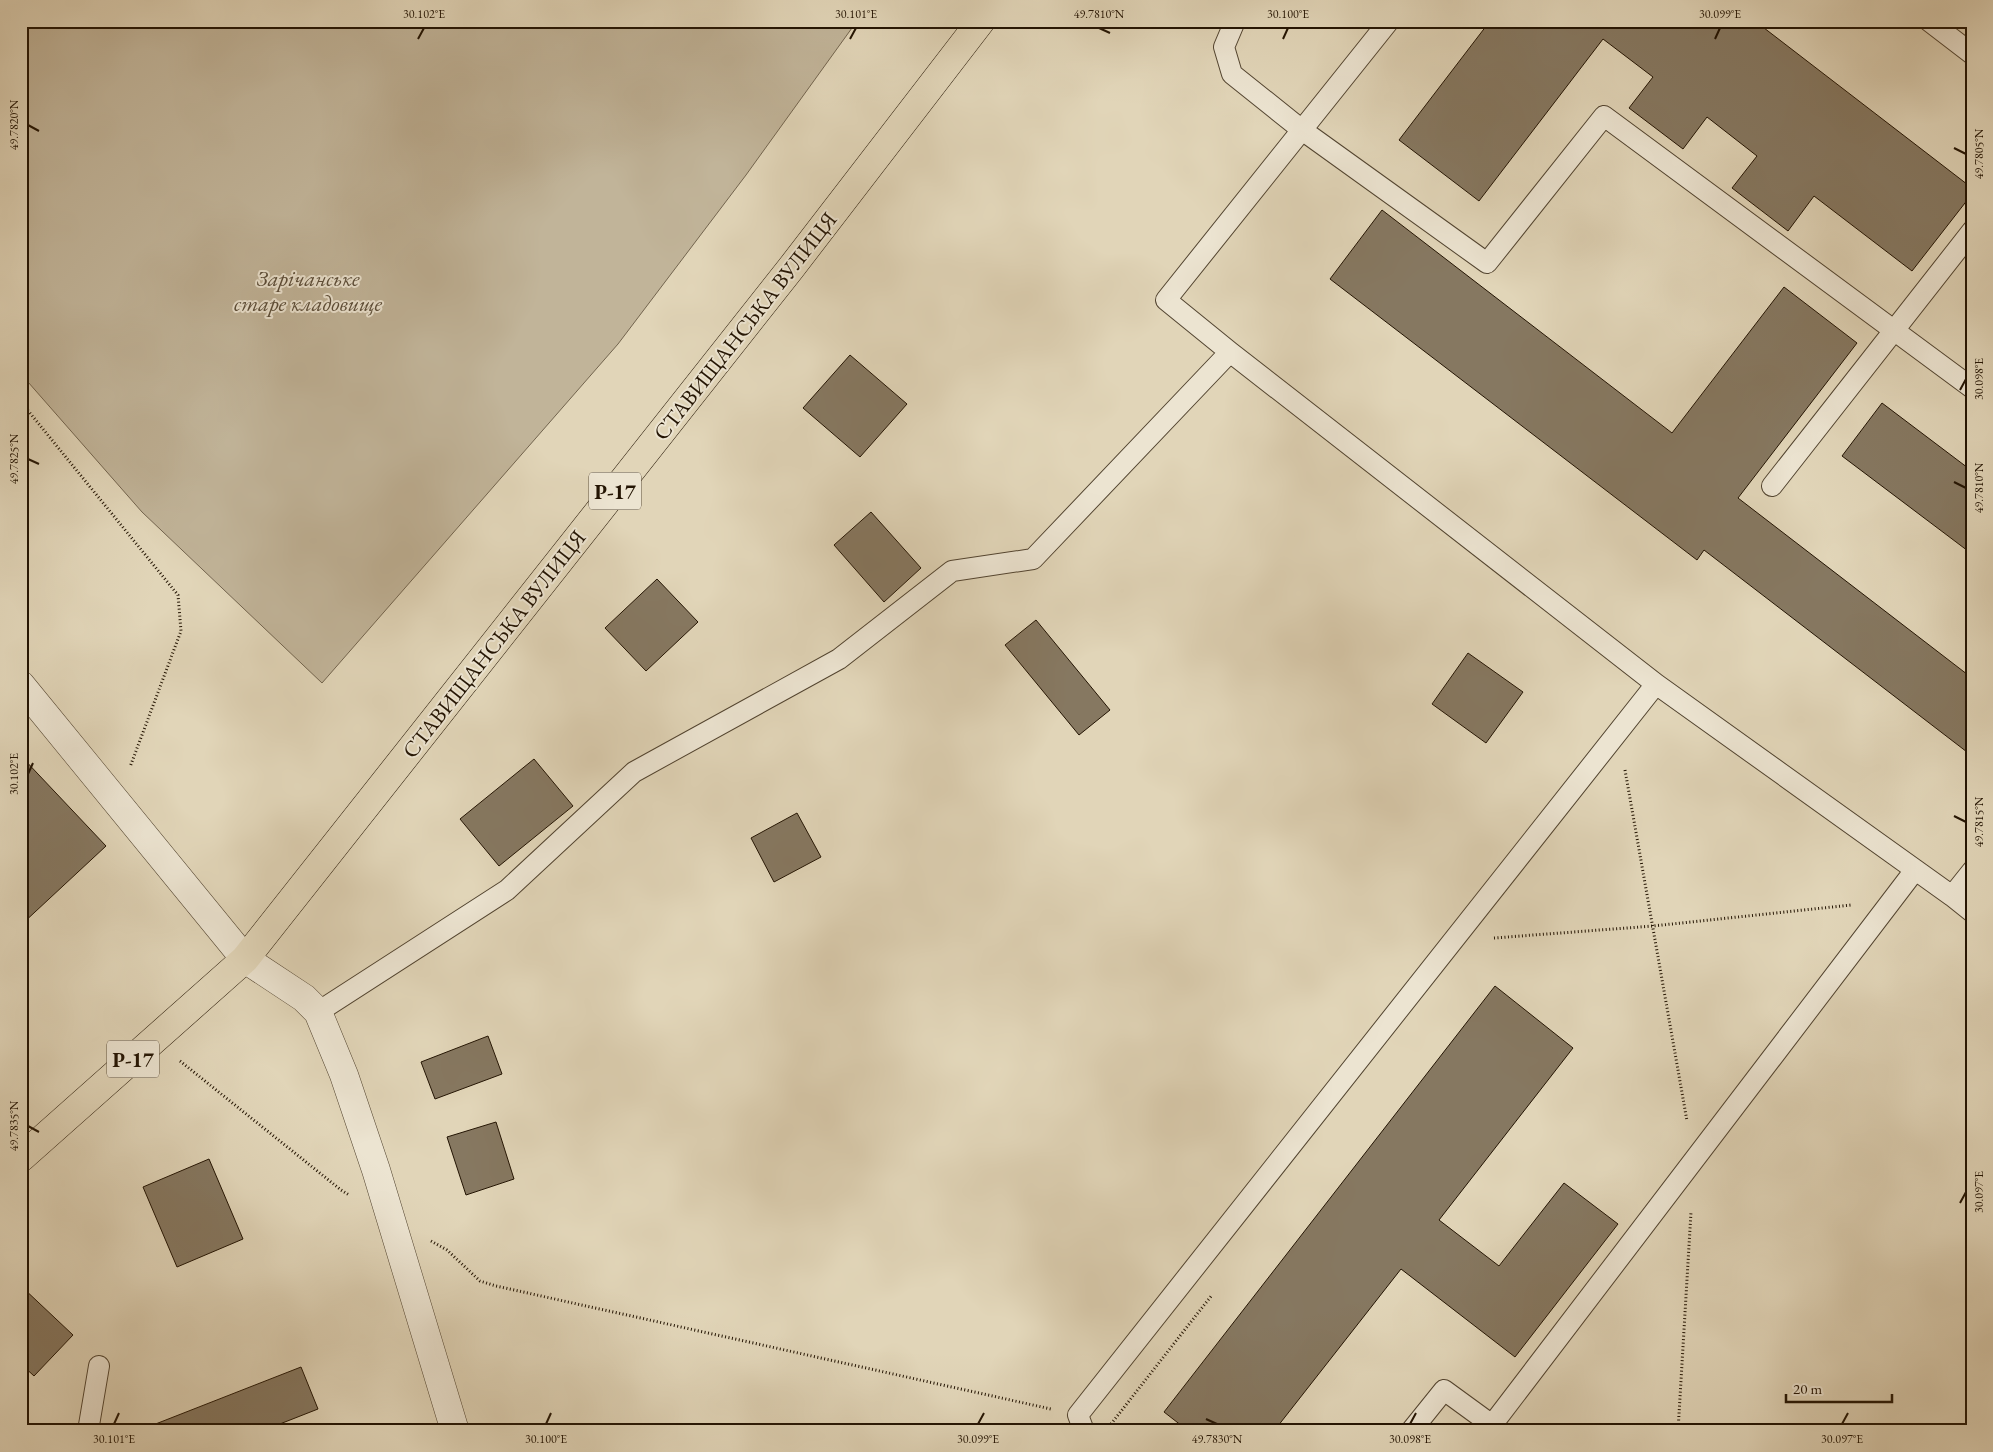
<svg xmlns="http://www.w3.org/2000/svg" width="1993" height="1452" viewBox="0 0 1993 1452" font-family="'EB Garamond',serif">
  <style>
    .green { fill: #c1b499; stroke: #72644e }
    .building { fill: #867861; stroke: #231403 }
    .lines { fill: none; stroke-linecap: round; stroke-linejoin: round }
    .service-casing { stroke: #524430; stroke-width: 22 }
    .minor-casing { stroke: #524430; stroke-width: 29 }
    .tertiary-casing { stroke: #524430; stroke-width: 29 }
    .primary-casing { stroke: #231403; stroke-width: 29 }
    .path { stroke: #231403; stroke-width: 3; stroke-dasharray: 1 2.5; stroke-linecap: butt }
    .service { stroke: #ece4d1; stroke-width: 20 }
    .minor { stroke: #ece4d1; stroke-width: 28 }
    .tertiary { stroke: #ece4d1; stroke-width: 28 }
    .primary { stroke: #e1d5b8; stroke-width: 28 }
    .ticks { fill: none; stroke: #231403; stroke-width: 2 }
    .labels { text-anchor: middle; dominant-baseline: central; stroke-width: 4; stroke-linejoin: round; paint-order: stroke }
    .shield { fill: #ece4d1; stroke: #5f5241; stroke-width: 1 }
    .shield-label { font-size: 21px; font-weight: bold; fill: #231403 }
    .park-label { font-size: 22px; font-style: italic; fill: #5a4c38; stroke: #ece4d1 }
    .street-label { font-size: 22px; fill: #231403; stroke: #ece4d1 }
    .neatline { fill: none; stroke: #231403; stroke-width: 2 }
    .ticks-label { font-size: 12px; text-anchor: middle; fill: #231403 }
  </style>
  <rect width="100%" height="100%" fill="#e1d5b8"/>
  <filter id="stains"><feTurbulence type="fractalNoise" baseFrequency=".004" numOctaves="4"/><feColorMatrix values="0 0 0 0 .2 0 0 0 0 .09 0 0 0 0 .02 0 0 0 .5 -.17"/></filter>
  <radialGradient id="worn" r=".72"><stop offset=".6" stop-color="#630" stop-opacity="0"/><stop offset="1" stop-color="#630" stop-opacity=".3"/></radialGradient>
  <path class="green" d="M21,21h836l-111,154 -128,169 -296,339 -180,-171 -121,-138z"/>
  <path class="building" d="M1490,21h265l217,167v6l-60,77 -98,-75 -26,35 -56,-43 25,-32 -50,-39 -24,32 -54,-41 24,-31 -50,-38 -124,162 -80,-61z
    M1382,210l290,223 112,-146 73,56 -119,155 234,180v67l-5,7 -263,-202 -7,10 -367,-281z
    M850,355l57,49 -47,53 -57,-49z
    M1882,403l90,68v83l-130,-98z
    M871,512l50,56 -37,34 -50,-57z
    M657,579l41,43 -52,49 -41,-43z
    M1036,620l74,90 -31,25 -74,-90z
    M1468,653l55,39 -37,51 -54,-39z
    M21,756l85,90 -85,79z
    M534,759l39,47 -74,60 -39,-47z
    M797,813l24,44 -47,25 -23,-44z
    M1495,986l78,62 -134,172 60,46 65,-83 54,41 -103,133 -114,-88 -127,162h-95l3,-5 -18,-14z
    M488,1036l14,38 -67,25 -14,-37z
    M496,1122l18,57 -48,16 -19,-58z
    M209,1159l34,80 -66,28 -34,-80z
    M21,1286l52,49 -39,41 -13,-12z
    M301,1367l17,42 -56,22h-106l-3,-6z"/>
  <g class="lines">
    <defs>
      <path id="service" d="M1235,21l-11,26 8,27 70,56 185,133 117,-147 368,272
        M1389,21l-223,279 64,52 426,332
        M1929,21l43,33
        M1772,486l200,-255
        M1972,871l-20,25 20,16
        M318,1012l189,-122 127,-118 205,-113 113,-88 81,-12 197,-207
        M88,1431l11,-65
        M1084,1431l-6,-16 578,-731 296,212
        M1411,1431l33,-41 48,35 423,-555"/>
      <path id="minor" d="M21,685l224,274"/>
      <path id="tertiary" d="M245,959l59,39 14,14 26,63 32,95 79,261"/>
      <path id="primary" d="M21,1158l224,-199 546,-691 190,-247"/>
    </defs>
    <use href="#service" class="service-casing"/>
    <use href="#minor" class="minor-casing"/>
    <use href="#tertiary" class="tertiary-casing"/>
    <use href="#primary" class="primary-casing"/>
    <path class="path" d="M21,402l157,193 3,36 -51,136
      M1625,770l62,351
      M1494,938l159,-12 198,-21
      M180,1061l161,129 8,5
      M431,1241l16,9 33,31 16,5 555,123
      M1111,1424l101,-129
      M1678,1431l13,-219"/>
    <use href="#service" class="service"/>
    <use href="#minor" class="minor"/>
    <use href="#tertiary" class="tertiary"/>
    <use href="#primary" class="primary"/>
  </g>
  <path class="ticks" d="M1099,28l11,5M418,39l6,-11M850,39l6,-11M1283,39l5,-11M1715,39l5,-11M28,125l11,6M1954,148l12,6M1960,390l6,-11M28,459l11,5M1954,482l12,6M28,774l5,-11M1954,816l12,6M28,1126l11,6M1960,1203l6,-11M1206,1419l11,5M114,1424l5,-11M546,1424l5,-11M978,1424l6,-11M1410,1424l6,-11M1842,1424l6,-11"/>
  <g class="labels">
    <g class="shield">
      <rect x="589" y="472.5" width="52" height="37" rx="4"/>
      <rect x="107" y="1040.5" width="52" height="37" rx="4"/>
    </g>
    <g class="shield-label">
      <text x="615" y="491">Р-17</text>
      <text x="133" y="1059">Р-17</text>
    </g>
    <g class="park-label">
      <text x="308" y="278">Зарічанське<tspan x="308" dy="25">старе кладовище</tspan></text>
    </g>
    <g class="street-label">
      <text transform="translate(745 326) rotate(-52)">СТАВИЩАНСЬКА ВУЛИЦЯ</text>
      <text transform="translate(494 644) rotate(-52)">СТАВИЩАНСЬКА ВУЛИЦЯ</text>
    </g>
  </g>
  <rect width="1993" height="1452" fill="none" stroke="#e1d5b8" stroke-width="55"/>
  <path d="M1786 1394v8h106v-8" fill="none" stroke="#231403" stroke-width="2.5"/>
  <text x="1793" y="1394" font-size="15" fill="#231403" stroke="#ece4d1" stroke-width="4" paint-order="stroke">20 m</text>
  <rect x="28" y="28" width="1938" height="1396" class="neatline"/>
  <g class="ticks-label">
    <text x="424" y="18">30.102°E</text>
    <text x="856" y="18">30.101°E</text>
    <text x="1099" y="18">49.7810°N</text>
    <text x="1288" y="18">30.100°E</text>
    <text x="1720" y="18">30.099°E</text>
    <text transform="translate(14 125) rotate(-90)" y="4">49.7820°N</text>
    <text transform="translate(1979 154) rotate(-90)" y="4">49.7805°N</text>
    <text transform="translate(1979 379) rotate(-90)" y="4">30.098°E</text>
    <text transform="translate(14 459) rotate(-90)" y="4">49.7825°N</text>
    <text transform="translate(1979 488) rotate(-90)" y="4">49.7810°N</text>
    <text transform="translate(14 774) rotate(-90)" y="4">30.102°E</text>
    <text transform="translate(1979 822) rotate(-90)" y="4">49.7815°N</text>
    <text transform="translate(14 1126) rotate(-90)" y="4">49.7835°N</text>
    <text transform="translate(1979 1192) rotate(-90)" y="4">30.097°E</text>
    <text x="114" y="1443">30.101°E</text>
    <text x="546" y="1443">30.100°E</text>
    <text x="978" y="1443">30.099°E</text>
    <text x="1217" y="1443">49.7830°N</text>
    <text x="1410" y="1443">30.098°E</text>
    <text x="1842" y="1443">30.097°E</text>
  </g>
  <rect width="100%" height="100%" filter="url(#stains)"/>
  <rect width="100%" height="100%" fill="url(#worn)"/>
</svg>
